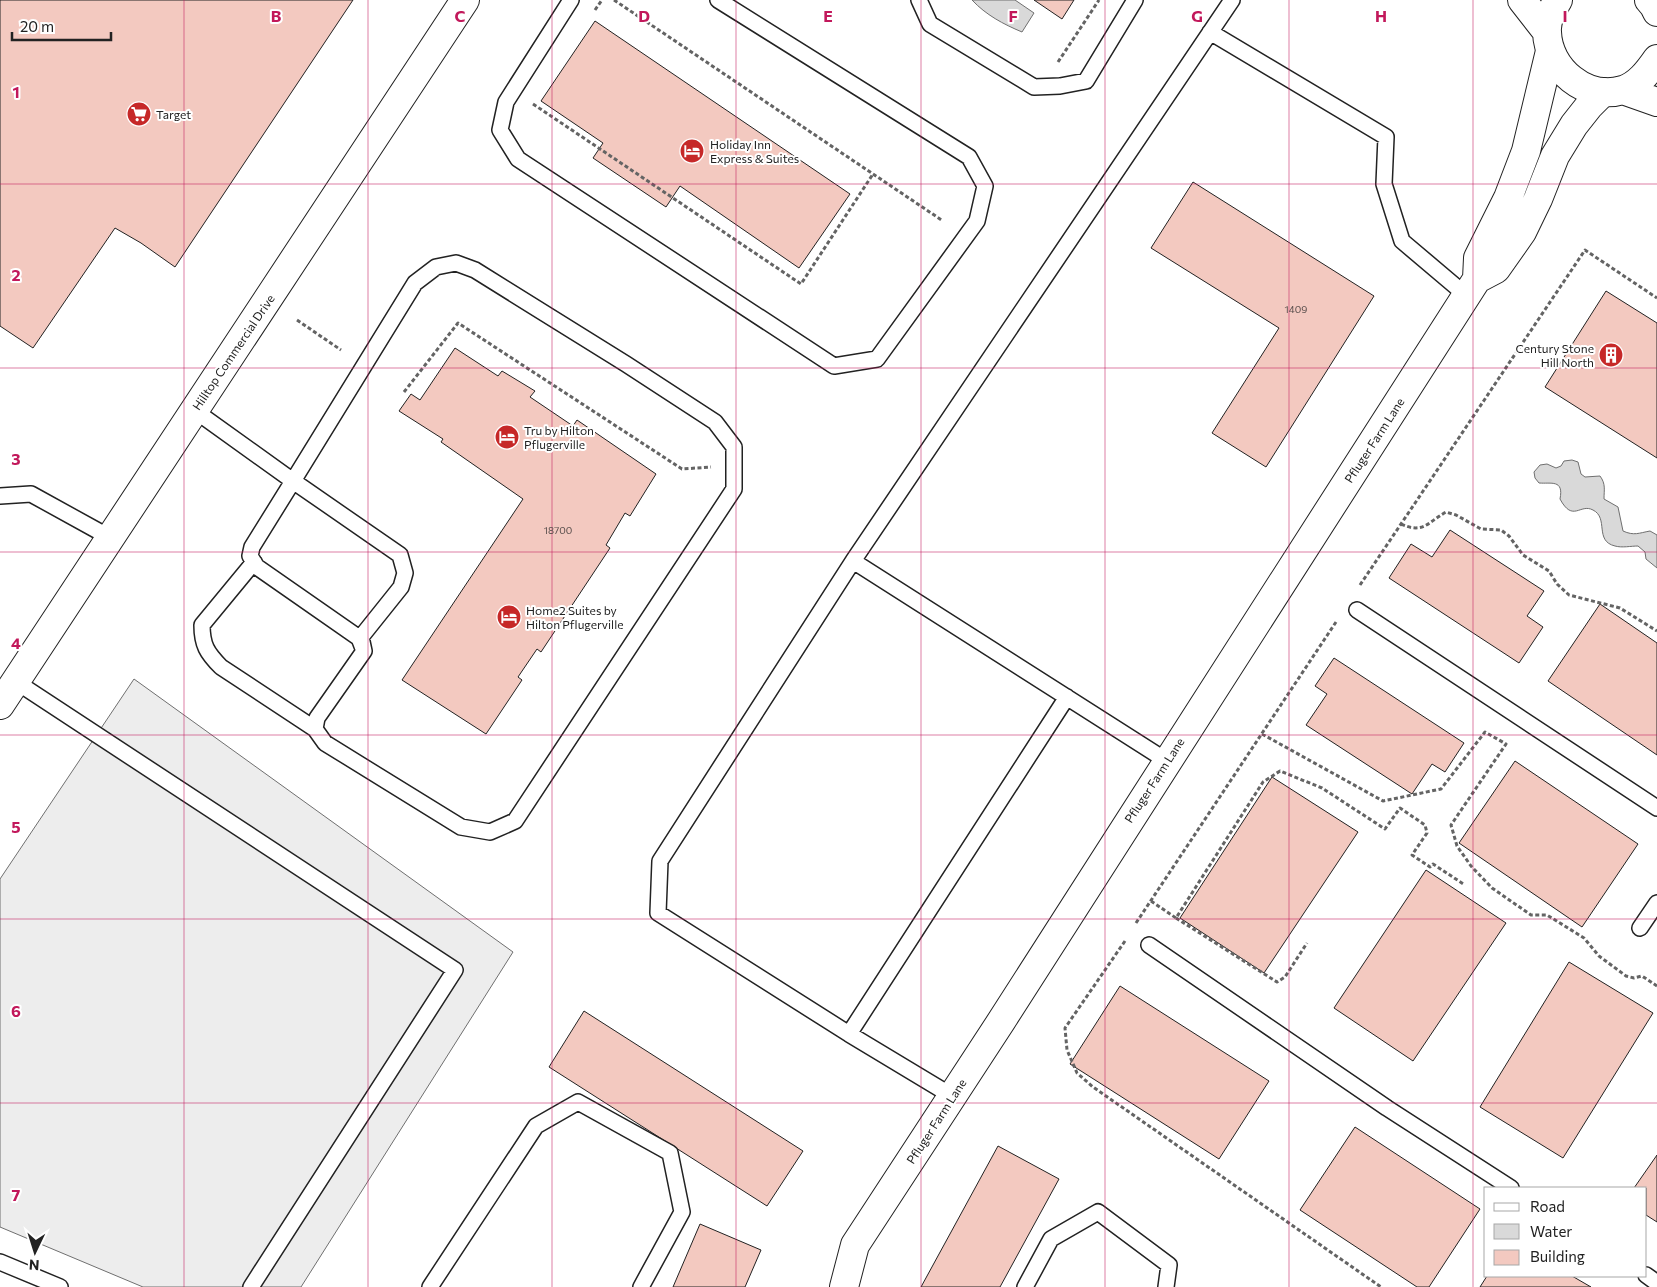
<svg xmlns="http://www.w3.org/2000/svg" width="1657" height="1287" viewBox="0 0 1657 1287" font-family="Commissioner,sans-serif">
  <style>
    .parking { fill: #ededed; stroke: #6f6f6f }
    .water { fill: #d9d9d9; stroke: #6f6f6f }
    .building { fill: #f3c9c0; stroke: #222 }
    .lines { fill: none; stroke-linecap: round; stroke-linejoin: round }
    .service-casing { stroke: #222; stroke-width: 18 }
    .minor-casing { stroke: #222; stroke-width: 30 }
    .tertiary-casing { stroke: #222; stroke-width: 30 }
    .path { stroke: #646464; stroke-width: 3; stroke-dasharray: 4 2.5; stroke-linecap: butt }
    .service { stroke: #fff; stroke-width: 15 }
    .minor { stroke: #fff; stroke-width: 28 }
    .tertiary { stroke: #fff; stroke-width: 28 }
    .grid { fill: none; stroke: #c2185b; stroke-width: 1; stroke-opacity: 0.55 }
    .labels { text-anchor: middle; dominant-baseline: central; stroke-width: 4; stroke-linejoin: round; paint-order: stroke }
    .number-label { font-size: 10px; fill: #564c4a }
    .poi-label { font-size: 12px; fill: #222; stroke: #fff; text-anchor: start }
    .street-label { font-size: 12px; fill: #222; stroke: #fff }
    .grid-label { font-size: 16px; text-anchor: middle; font-weight: bold; fill: #c2185b; stroke: #fff; stroke-width: 4; stroke-linejoin: round; paint-order: stroke }
  </style>
  <rect width="100%" height="100%" fill="#fff"/>
  <path class="parking" d="M134,679l379,273 -212,335h-158l-143,-60v-348z"/>
  <path class="water" d="M972,0h43l19,13 -12,19c-19,-8 -36,-17 -50,-32z
    M1572,460l6,2 3,12 4,3 15,-1c6,8 4,14 4,23l14,8 5,24c11,5 16,2 27,0l7,4v33l-11,-9 -1,-7 -7,-6c-7,0 -16,2 -23,0 -21,-5 -6,-28 -22,-36 -13,-7 -20,13 -33,-11 4,-20 -9,-15 -21,-16l-4,-5 -1,-6 6,-7 7,-1 9,4 5,-2 3,-5z"/>
  <path class="building" d="M0,0h353l-178,267 -34,-24 -26,-15 -82,120 -33,-22z
    M1034,0h40l-12,19z
    M595,21l255,173 -51,74 -119,-82 -14,21 -73,-49 10,-15 -62,-42z
    M1193,182l181,114 -108,171 -54,-34 67,-105 -128,-80z
    M1606,291l51,32v135l-112,-71z
    M455,348l43,28 4,-5 33,20 -5,6 43,29 4,-6 79,54 -26,42 -5,-3 -19,32 4,3 -69,104 -4,-3 -19,28 4,3 -36,54 -84,-54 121,-181 -82,-57 2,-3 -44,-28 12,-17 9,6z
    M1450,530l94,61 -17,25 16,11 -24,36 -130,-85 22,-34 21,13z
    M1600,604l57,39v112l-109,-74z
    M1334,658l130,85 -19,29 -13,-8 -20,30 -106,-69 21,-31 -12,-8z
    M1515,761l123,83 -56,83 -123,-84z
    M1272,777l86,55 -94,141 -84,-55z
    M1426,870l80,53 -93,138 -79,-53z
    M1569,962l84,51 -90,145 -83,-51z
    M1120,986l149,95 -50,78 -149,-95z
    M584,1011l219,140 -36,55 -218,-139z
    M1355,1127l125,82 -51,78h-12l-117,-77z
    M998,1146l61,33 -59,108h-79z
    M1657,1155v67l-11,-7v-27h-12z
    M700,1224l61,26 -16,37h-72z
    M1487,1276h85l19,11h-111z"/>
  <g class="lines">
    <defs>
      <path id="service" d="M571,0l-65,102 -6,28 18,29 316,207 43,-7 100,-138 8,-35 -16,-29 -251,-157
        M919,0l11,24 104,63 26,-1 26,-5 49,-81
        M1210,32l176,105 -2,47 18,57 65,55
        M194,410l99,71 -41,66 -2,9 7,11 102,71 5,13 -47,67 -2,11 10,14 136,84 29,5 25,-11 219,-332v-42l-19,-25 -89,-58 -151,-94 -19,-7 -20,4 -21,16 -122,198 107,74 5,18 -4,14 -40,50 3,14
        M0,496l31,-2 78,43
        M853,561l314,200
        M254,562l-52,63c0,20 5,28 19,42l94,62
        M1357,610l300,198
        M15,681l440,289 -204,317
        M1067,697l-218,337 -191,-121 2,-52 193,-300 379,-561
        M1640,928l17,-25
        M1149,945l238,163 124,80
        M849,1034l103,62
        M0,1262l60,25
        M1646,1275l11,8
        M430,1287l106,-161 42,-24 92,51 12,59 -41,75
        M1025,1287l26,-48 47,-27 71,53 -3,22"/>
      <path id="minor" d="M1550,51l-24,100 -18,47 -30,60 -1,21 19,-10 26,-37 16,-33 17,-43 19,-31 15,-19 14,-14
        M0,705l465,-705
        M844,1287l11,-42 147,-225 475,-741"/>
      <path id="tertiary" d="M1522,0l25,32
        M1558,0c-6,10 -12,20 -11,32 1,37 39,69 76,58 15,-5 25,-18 34,-31
        M1649,0l5,6 3,6
        M1623,90l34,12"/>
    </defs>
    <use href="#service" class="service-casing"/>
    <use href="#minor" class="minor-casing"/>
    <use href="#tertiary" class="tertiary-casing"/>
    <path class="path" d="M614,0l329,221
      M595,10l7,-10
      M1058,62l41,-62
      M533,104l268,180 72,-110
      M297,320l44,30
      M404,392l54,-69 224,146 29,-2
      M1401,524c22,10 26,-1 45,-12l10,3 25,14 20,1 8,6 14,19 26,16 8,13 12,11 51,13 37,23
      M1360,585l225,-335 72,48
      M1262,734l121,67 58,-12 44,-57 21,12 -55,81 6,21 14,20 21,22 39,27h16l37,23 15,18 27,20 8,2 8,-2 15,10
      M1151,901l25,17 87,-136 17,-11 42,17 63,41 15,-21 25,17 2,8 -15,22 18,12 3,-3 32,21
      M1176,918l101,64 8,-5 22,-34
      M1136,923l200,-301
      M1125,941l-60,87 2,22 10,23 16,14 288,200"/>
    <use href="#service" class="service"/>
    <use href="#minor" class="minor"/>
    <use href="#tertiary" class="tertiary"/>
  </g>
  <path class="grid" d="M184,0v1287M368,0v1287M552,0v1287M736,0v1287M921,0v1287M1105,0v1287M1289,0v1287M1473,0v1287M0,184h1657M0,368h1657M0,552h1657M0,735h1657M0,919h1657M0,1103h1657"/>
  <defs>
    <symbol id="supermarket-disc" viewBox="-11 -11 22 22"><circle r="9.5" fill="#c62828" stroke="#fff"/><path d="M-6-5.5h2.5l.6 2H6L4.5 2H-2.5L-4.4-4H-6ZM-1.5 3.2a1.3 1.3 0 1 0 .1 0ZM3 3.2a1.3 1.3 0 1 0 .1 0Z" fill="#fff"/></symbol>
    <symbol id="hotel-disc" viewBox="-11 -11 22 22"><circle r="9.5" fill="#c62828" stroke="#fff"/><path d="M-6-4.5h1.5V1H6V5H4.5V3h-9V5H-6ZM-4 0a1.8 1.8 0 1 1 3.6 0ZM.5 0V-2.5h3Q6-2.5 6 0Z" fill="#fff"/></symbol>
    <symbol id="building-disc" viewBox="-11 -11 22 22"><circle r="9.5" fill="#c62828" stroke="#fff"/><path d="M-4-6H4V6H1V3H-1V6H-4ZM-2.5-4.3h1.7v1.8h-1.7ZM.8-4.3h1.7v1.8H.8ZM-2.5-1h1.7V.8h-1.7ZM.8-1h1.7V.8H.8Z" fill="#fff"/></symbol>
  </defs>
  <g fill-rule="evenodd">
    <use href="#supermarket-disc" x="125" y="100" width="28" height="28"/>
    <use href="#hotel-disc" x="678" y="137" width="28" height="28"/>
    <use href="#building-disc" x="1597" y="341" width="28" height="28"/>
    <use href="#hotel-disc" x="493" y="423" width="28" height="28"/>
    <use href="#hotel-disc" x="495" y="603" width="28" height="28"/>
  </g>
  <g class="labels">
    <g class="number-label">
      <text x="1296" y="309">1409</text>
      <text x="558" y="530">18700</text>
    </g>
    <g class="poi-label">
      <text x="156" y="114">Target</text>
      <text x="710" y="144">Holiday Inn<tspan x="710" dy="14">Express &amp; Suites</tspan></text>
      <text x="1594" y="348" text-anchor="end">Century Stone<tspan x="1594" dy="14">Hill North</tspan></text>
      <text x="524" y="430">Tru by Hilton<tspan x="524" dy="14">Pflugerville</tspan></text>
      <text x="526" y="610">Home2 Suites by<tspan x="526" dy="14">Hilton Pflugerville</tspan></text>
    </g>
    <g class="street-label">
      <text transform="translate(233 352) rotate(-56)">Hilltop Commercial Drive</text>
      <text transform="translate(1374 440) rotate(-57)">Pfluger Farm Lane</text>
      <text transform="translate(1154 780) rotate(-57)">Pfluger Farm Lane</text>
      <text transform="translate(936 1121) rotate(-57)">Pfluger Farm Lane</text>
    </g>
  </g>
  <g class="grid-label">
    <text x="276" y="22">B</text>
    <text x="460" y="22">C</text>
    <text x="644" y="22">D</text>
    <text x="828" y="22">E</text>
    <text x="1013" y="22">F</text>
    <text x="1197" y="22">G</text>
    <text x="1381" y="22">H</text>
    <text x="1565" y="22">I</text>
    <text x="16" y="98">1</text>
    <text x="16" y="281">2</text>
    <text x="16" y="465">3</text>
    <text x="16" y="649">4</text>
    <text x="16" y="833">5</text>
    <text x="16" y="1017">6</text>
    <text x="16" y="1201">7</text>
  </g>
  <rect x="1484" y="1187" width="162" height="90" fill="#ffffff" stroke="#a7a7a7"/>
  <rect x="1494" y="1203" width="25" height="8" fill="#ffffff" stroke="#a7a7a7"/>
  <text x="1530" y="1212" font-size="15" fill="#222222">Road</text>
  <rect x="1494" y="1224" width="25" height="15" fill="#d9d9d9" stroke="#a7a7a7"/>
  <text x="1530" y="1237" font-size="15" fill="#222222">Water</text>
  <rect x="1494" y="1250" width="25" height="15" fill="#f3c9c0" stroke="#a7a7a7"/>
  <text x="1530" y="1262" font-size="15" fill="#222222">Building</text>
  <g transform="translate(35 1252) rotate(184)" stroke="#ffffff" stroke-width="4" paint-order="stroke">
  <path d="M0-4L9 19L0 12L-9 19Z" fill="#222222"/>
  <text y="-8" font-size="14" font-weight="bold" text-anchor="middle" fill="#222222">N</text>
  </g>
  <path d="M12 32v8h99v-8" fill="none" stroke="#222222" stroke-width="2.5"/>
  <text x="20" y="32" font-size="15" fill="#222222" stroke="#ffffff" stroke-width="4" paint-order="stroke">20 m</text>
</svg>
